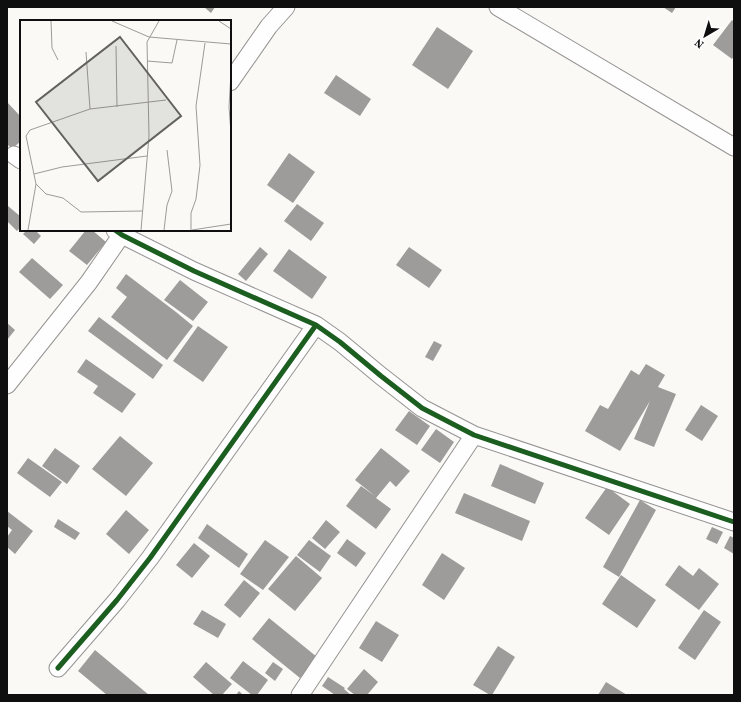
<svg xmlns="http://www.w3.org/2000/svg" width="741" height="702" viewBox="0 0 741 702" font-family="'Source Serif 4',serif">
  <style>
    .building { fill: #9e9c9a }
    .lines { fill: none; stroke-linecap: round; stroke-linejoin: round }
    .street-casing { stroke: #959493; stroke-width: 19 }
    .street { stroke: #fefefe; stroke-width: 17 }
    .cycleway-casing { stroke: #fff; stroke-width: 8 }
    .cycleway { stroke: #1b5e20; stroke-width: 5 }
    .inset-road { fill: none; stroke: #9c9b99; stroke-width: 1 }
    .view { fill: #616160; fill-opacity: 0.15; stroke: #616160; stroke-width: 2 }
    .inset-edge { fill: none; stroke: #0f0f0f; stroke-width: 2 }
  </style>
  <rect width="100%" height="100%" fill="#faf9f5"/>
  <path class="building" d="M204,7h11l-4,6z
    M663,7h13l-4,6z
    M732,20l2,2v34l-2,3 -19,-14z
    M437,27l36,24 -25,38 -36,-24z
    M336,75l35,24 -11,17 -36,-23z
    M7,102l14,15v24l-9,8 -5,-5z
    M289,153l26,19 -22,31 -26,-18z
    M297,204l27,19 -13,18 -27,-20z
    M8,206l13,11v10l-4,4 -10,-10v-13z
    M27,230h8l6,6 -7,8 -11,-10z
    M86,230h6l14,12 -19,23 -18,-14z
    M260,247l8,7 -22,27 -8,-7z
    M409,247l33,23 -13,18 -33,-23z
    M289,249l38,28 -15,22 -39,-28z
    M32,258l31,27 -13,14 -31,-27z
    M126,274l50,38 17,14 -26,34 -56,-43 16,-20 -11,-9z
    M180,280l28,22 -15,19 -29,-21z
    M99,317l64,48 -10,14 -65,-48z
    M7,323l8,7 -8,10z
    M198,326l30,21 -25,35 -30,-21z
    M434,341l8,4 -9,16 -8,-4z
    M86,359l50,35 -14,19 -29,-20 5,-7 -21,-14z
    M646,364l19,11 -7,12 18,7 -22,53 -20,-8 16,-38 -30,50 -35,-20 15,-26 8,4 23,-39 8,5z
    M701,405l17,11 -16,25 -17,-11z
    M409,411l21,15 -13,19 -22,-15z
    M436,429l18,13 -14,21 -19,-13z
    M120,436l33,27 -27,33 -34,-27z
    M55,448l25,18 -13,18 -25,-18z
    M381,448l29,23 -14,16 -6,-6 -14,17 15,11 -15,20 -30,-23 15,-20 14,10 -20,-16z
    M28,458l34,24 -12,15 -33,-24z
    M500,464l44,19 -9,21 -44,-18z
    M607,487l23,17 -21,31 -24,-17z
    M464,493l66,28 -8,20 -67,-28z
    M640,500l16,10 -37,67 -16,-10z
    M126,510l23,20 -20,24 -23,-20z
    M7,511l26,20 -18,23 -8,-7v-10l5,-7 -5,-4z
    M58,519l22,14 -5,7 -21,-13z
    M326,520l14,12 -15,17 -13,-11z
    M207,524l41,30 -9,14 -41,-30z
    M712,527l11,5 -6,12 -11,-5z
    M730,536l4,2v16l-10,-6z
    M347,539l19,14 -10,14 -19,-14z
    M265,540l24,17 -26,33 -23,-16z
    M309,540l22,16 -11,16 -23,-17z
    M194,543l16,13 -18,22 -16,-13z
    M442,553l23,15 -21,32 -22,-15z
    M296,556l26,22 -27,33 -27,-22z
    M679,565l14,11 6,-8 20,16 -20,26 -34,-25z
    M621,575l35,25 -19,28 -35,-24z
    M244,580l16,13 -20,25 -16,-13z
    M202,610l24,14 -8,14 -25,-14z
    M704,610l17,12 -26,38 -17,-12z
    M269,618l48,39 -17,21 -48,-39z
    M376,621l23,14 -17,27 -23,-14z
    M498,646l17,11 -23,38h-2l-17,-10z
    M95,650l54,45h-42l-29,-24z
    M243,661l25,19 -11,15h-5l-22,-17z
    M206,662l26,22 -10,11h-8l-21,-18z
    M273,662l10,7 -8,12 -10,-8z
    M364,669l14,13 -11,13h-12l-8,-6z
    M328,677l17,11 -1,1 7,6h-16l-13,-9z
    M606,682l21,13h-29z
    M239,691l4,4h-7z"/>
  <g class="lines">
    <defs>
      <path id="street" d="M498,7l236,140
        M230,82l39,-56 17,-19
        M14,155l7,5
        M115,230l7,5 72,36 122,54 24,17 41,34 41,32 52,27 260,87
        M7,385l82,-103 36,-52
        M58,668l59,-68 33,-42 166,-233
        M300,695l174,-260"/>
    </defs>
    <use href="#street" class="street-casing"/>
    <use href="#street" class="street"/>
    <defs>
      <path id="cycleway" d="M115,230l7,5 72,36 122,54 24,17 41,34 41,32 52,27 260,87
        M58,668l59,-68 33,-42 166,-233"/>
    </defs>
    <use href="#cycleway" class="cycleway-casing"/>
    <use href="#cycleway" class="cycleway"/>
  </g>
  <g transform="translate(20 20)">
    <rect width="211" height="211" fill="#faf9f5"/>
    <path class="inset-road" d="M31,1l1,27 6,12M92,1l37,16 82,7M199,1l12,8M96,26l1,61M66,32l4,57M127,41l25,2 5,-23M211,53l-2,34 2,26M14,154l28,-7 85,-11M122,191l-61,1 -18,-14 -17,-4 -10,-10 -10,-48 4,-6 60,-21 76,-9M8,210l8,-46M121,210l8,-94 -2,-94 12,-21M144,210l3,-25 5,-14 -5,-41M171,210v-17l5,-14 4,-34 -4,-59 9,-63M172,210l39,-6"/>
    <path class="view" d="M100,17l61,79 -83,65 -62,-79z"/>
    <rect width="211" height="211" class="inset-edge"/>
  </g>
  <rect width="741" height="702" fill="none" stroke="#0f0f0f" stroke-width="16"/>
  <g transform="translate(705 36) rotate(218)" stroke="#ffffff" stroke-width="3" paint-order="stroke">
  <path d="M0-3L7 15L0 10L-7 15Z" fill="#0f0f0f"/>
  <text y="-6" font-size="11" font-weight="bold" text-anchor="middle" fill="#0f0f0f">N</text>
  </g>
</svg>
